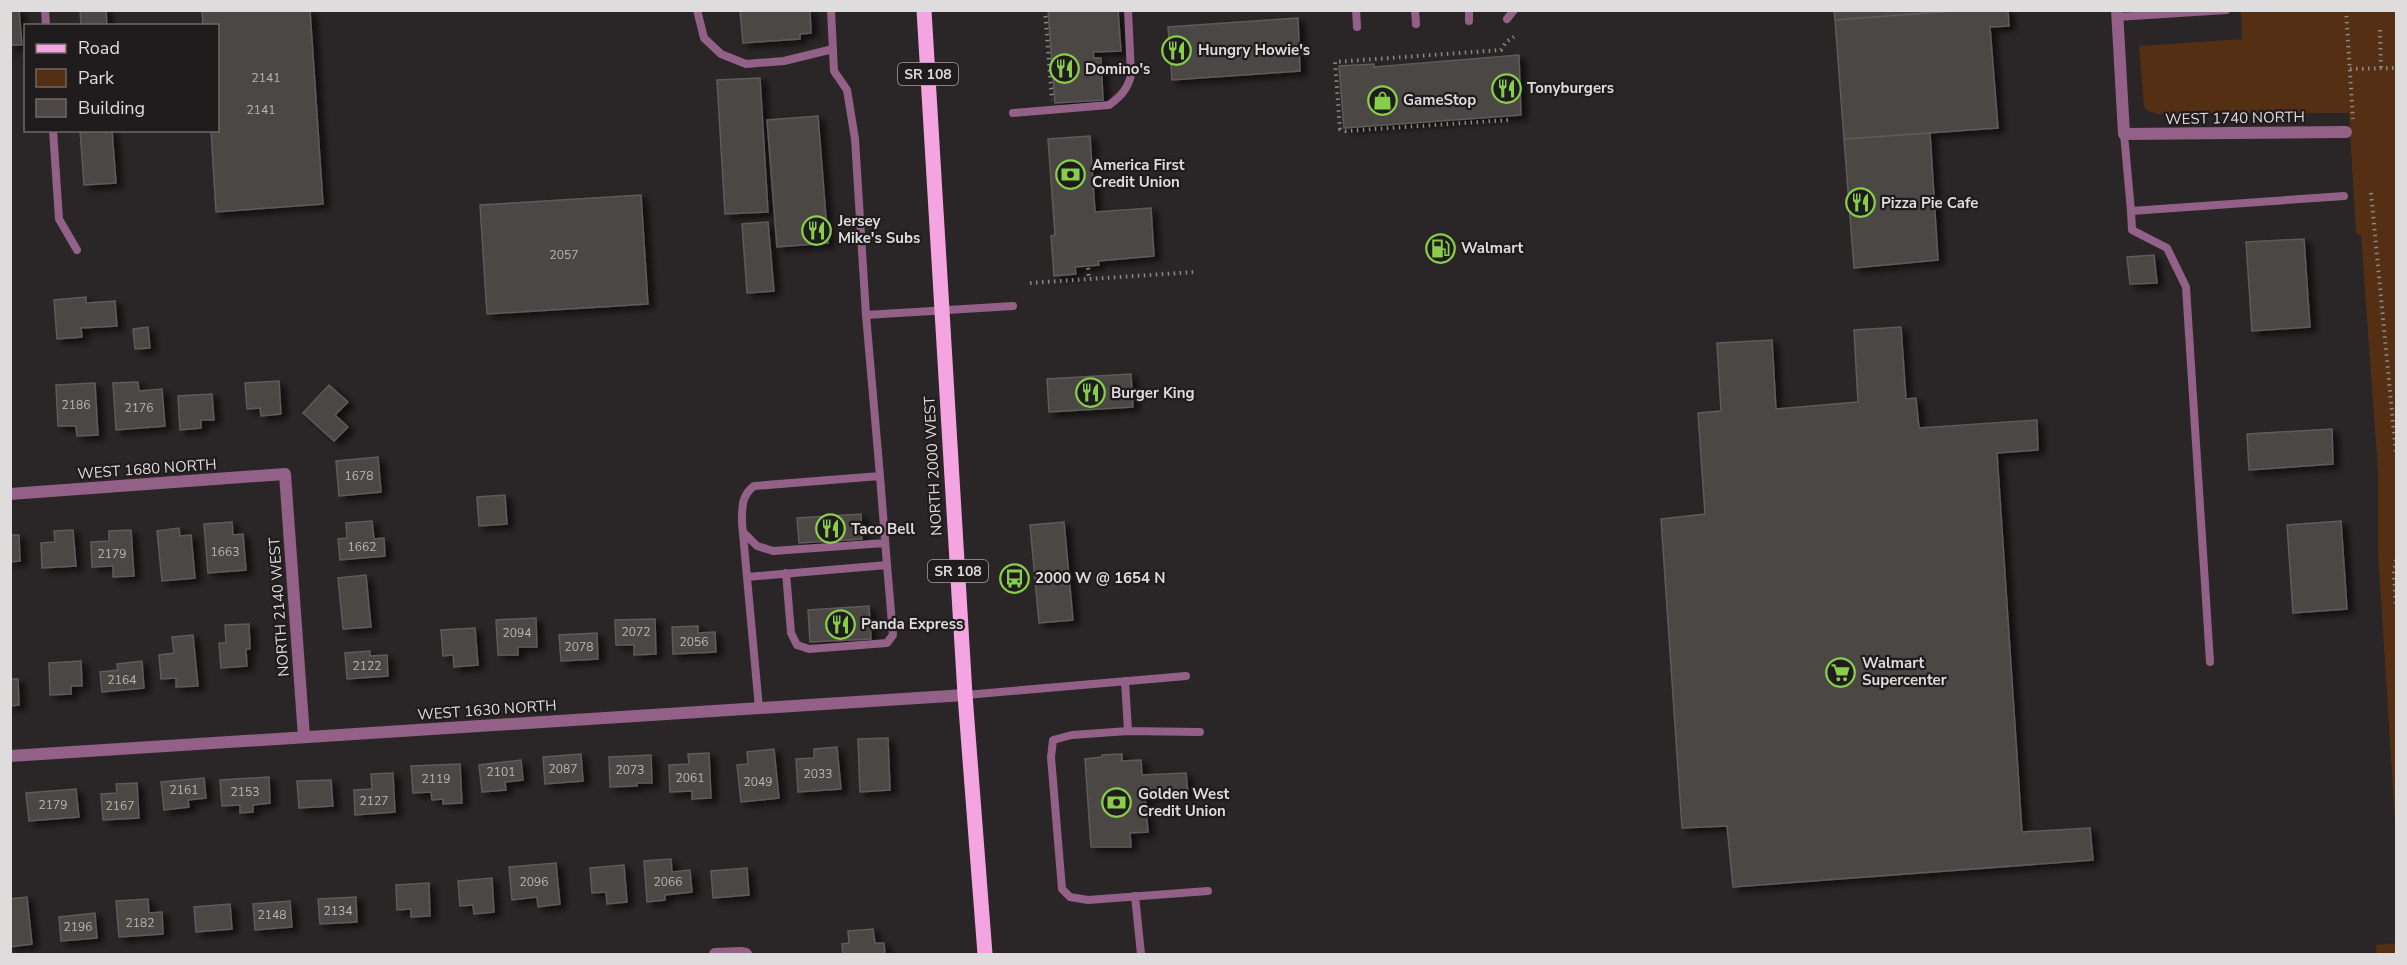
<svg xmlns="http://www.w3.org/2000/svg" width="2407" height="965" viewBox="0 0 2407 965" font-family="'Nunito Sans',sans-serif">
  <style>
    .green { fill: #552f13 }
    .building { fill: #4c4645; stroke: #605a59; stroke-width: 1.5; filter: url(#shadow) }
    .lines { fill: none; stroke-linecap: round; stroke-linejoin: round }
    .path { stroke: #8c8889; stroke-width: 4; stroke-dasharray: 1.5 4.5; stroke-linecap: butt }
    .lane { stroke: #936187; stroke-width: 8 }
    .street { stroke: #936187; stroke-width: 12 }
    .primary { stroke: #f5a4e2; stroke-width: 15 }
    .labels { text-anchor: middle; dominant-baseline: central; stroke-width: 4.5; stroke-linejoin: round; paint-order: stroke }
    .number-label { font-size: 12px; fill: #bab6b7 }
    .shield { fill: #201b1c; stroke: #a6a2a3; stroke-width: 1.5 }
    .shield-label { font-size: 14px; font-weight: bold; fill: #dfdcdd }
    .poi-label { font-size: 15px; font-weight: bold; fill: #dfdcdd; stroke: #201b1c; text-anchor: start }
    .street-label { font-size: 15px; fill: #dfdcdd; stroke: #201b1c }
  </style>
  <defs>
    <filter id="shadow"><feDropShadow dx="6" dy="4" stdDeviation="3" flood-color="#0009"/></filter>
  </defs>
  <rect width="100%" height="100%" fill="#2a2526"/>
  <path class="green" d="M2241,11h155v826l-18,-285v-81l-17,-236 -5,-1 -7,-121 -190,1 -11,-3 -4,-4 -5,-61 103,-7z
    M2396,943v11h-19l-1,-9z"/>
  <path class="building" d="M10,10h9l3,35h-11l-1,11z
    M80,10h26l1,16h-26z
    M202,10h108l13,194 -107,8 -5,-82h7v-104h-15z
    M740,10h70l1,23 -11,1v5l-57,4z
    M1048,10h70l3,41 -28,1 1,6h7l2,42 -48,3z
    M1834,10h93v3l-92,7z
    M1968,10h40l1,16 -19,1 8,101 -154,11 -9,-119z
    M1298,18l2,53 -128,9 -4,-53z
    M1519,55l2,60 -177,13 -5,-62 35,-2v3z
    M760,78l8,134 -43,2 -8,-134z
    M818,116l10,127 -51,4 -10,-127z
    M80,130h32l4,53 -32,2z
    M1930,133l8,127 -84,8 -10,-129z
    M1090,136l5,76 56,-4 3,48 -56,5 1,4 -24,2 1,7 -22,2 -3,-40 4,-1 -7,-96z
    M641,195l7,109 -161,10 -7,-109z
    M768,222l6,69 -27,2 -5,-69z
    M2304,239l6,88 -58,4 -6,-89z
    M2154,255l3,28 -27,1 -3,-27z
    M86,297v6l29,-2 2,25 -36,2 1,9 -25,2 -3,-39z
    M148,327l2,21 -15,1 -2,-20z
    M1901,327l5,72 10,-1 3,30 118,-8 1,30 -41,3 25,379 68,-4 3,32 -360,27 -6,-61 -45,2 -21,-309 44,-5 -7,-101 23,-2 -4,-68 55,-3 4,69 82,-7 -4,-72z
    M1131,374l2,33 -84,5 -2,-33z
    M279,381l2,33 -20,2 -1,-8 -13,1 -2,-26z
    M138,382l1,9 23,-2 3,37 -49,4 -3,-47z
    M95,383l3,52 -21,1 -1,-10h-18l-2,-41z
    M329,385l19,17 -13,13 13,12 -14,14 -31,-28z
    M212,394l2,26h-13v8l-21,2 -2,-34z
    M2332,429l1,35 -84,6 -2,-36z
    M378,457l3,35 -42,4 -3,-35z
    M505,495l2,29 -28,2 -2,-29z
    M861,514l1,25 -63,4 -2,-25z
    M372,521l2,18 10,-1 1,18 -45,4 -2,-21 9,-1 -1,-15z
    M2341,521l6,88 -54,4 -6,-88z
    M232,522l1,13 10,-1 3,36 -38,3 -4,-49z
    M1064,522l9,98 -34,3 -9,-98z
    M179,528l1,8 11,-1 4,43 -33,3 -5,-50z
    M73,530l3,36 -34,2 -1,-25 14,-1 -1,-11z
    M131,530l3,46 -21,1v-11l-21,1 -1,-25 18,-1v-10z
    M10,535h9l1,26 -10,1z
    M366,575l5,52 -28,2 -5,-51z
    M869,606l2,33 -61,3 -2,-32z
    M536,618l1,29h-19v8h-20l-2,-35z
    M655,619l1,35 -22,1v-10h-18l-1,-25z
    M249,624l1,25h-4l1,17 -26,2 -2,-25h7l-1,-18z
    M698,626v7l17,-1 1,20 -43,2 -1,-27z
    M475,628l3,37 -24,2 -1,-12 -10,1 -2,-26z
    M597,633l1,26 -37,2 -2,-26z
    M193,635l5,51 -22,1v-9l-15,1 -2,-24 15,-2 -2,-16z
    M370,651v5l17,-1 1,21 -41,3 -2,-26z
    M81,661l1,25h-11v8l-21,1 -1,-32z
    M142,661l2,27 -42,4 -2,-20 18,-2 -1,-6z
    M10,679h8l1,26 -9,1z
    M888,738l2,52 -30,2 -2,-53z
    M837,747l4,42 -43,3 -2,-33 18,-1v-9z
    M774,749l5,49 -38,4 -4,-37 11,-1 -1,-12z
    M709,753l2,45 -19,1v-8l-22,1 -1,-27 20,-1 -1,-10z
    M581,754l2,27 -38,3 -2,-27z
    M1122,754v7l19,-1 1,15 44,-2 2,21 -43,2 3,36 -18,1 1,14h-40l-6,-88 17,-2v-2z
    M651,755l1,28h-15v3l-27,1 -1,-30z
    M521,760l2,20 -18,2 1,8 -24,2 -3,-27z
    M460,764l2,39 -19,1v-5l-11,1 -1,-8 -18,1 -2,-27z
    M393,773l2,39 -40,3 -1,-25 18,-1 -1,-15z
    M269,777l1,26 -17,2v7l-13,1v-8l-18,1 -2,-26z
    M204,778l2,20 -18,2 1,7 -25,3 -3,-28z
    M331,780l2,26 -34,2 -2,-27z
    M137,783l2,35 -36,2 -2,-26 16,-1 -1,-9z
    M76,789l3,28 -50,4 -3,-28z
    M671,859l1,13 18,-2 2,22 -27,3v5l-18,2 -3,-41z
    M556,863l4,41 -22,3 -1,-10 -25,3 -3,-33z
    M624,865l3,37 -20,2 -1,-12 -14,1 -2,-25z
    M747,868l2,27 -36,3 -2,-27z
    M492,878l2,34 -20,2 -1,-9 -13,1 -2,-25z
    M429,883l1,33 -19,1v-8l-14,1 -1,-25z
    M27,897l5,47 -22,3v-48z
    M356,897l1,25 -37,2 -2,-25z
    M148,899l1,14 13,-1 1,22 -44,3 -3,-36z
    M290,901l2,26 -37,3 -2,-26z
    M230,904l2,25 -36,3 -2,-25z
    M95,913l2,25 -36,3 -2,-24z
    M873,929l2,14h9l1,11h-42l-1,-10 7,-1 -1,-12z"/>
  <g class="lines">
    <path class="path" d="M1045,10l7,90
      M2346,10l7,109
      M2380,30l1,38
      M2350,69l45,-1
      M1508,120l-162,11 -6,-2 -5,-67 166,-12 5,-8 8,-5
      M2371,193l25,261
      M1088,268l1,11
      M1030,283l165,-11
      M2396,560l-2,14 2,34"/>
    <path class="lane" d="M45,10l1,16
      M697,10l7,28 17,16 25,10 38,-3 49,-12
      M1356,10l1,17
      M1415,10l1,14
      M1469,10v11
      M2117,17l109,-7
      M1507,19l7,-9
      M1013,113l96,-8c11,-8 19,-16 22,-30l-3,-65
      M53,130l6,89 18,31
      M2124,134l7,77 213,-15
      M2131,211l1,19 35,18 19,39 24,375
      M866,315l147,-9
      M743,532l14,14 16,5 112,-8
      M786,573l5,60 6,12 12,4 78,-6 6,-8 -6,-70
      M747,577l140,-12 -7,-89
      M1125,681l3,50 -56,4 -19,5 -2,17 11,132 8,8 18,3 120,-9
      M965,695l221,-19
      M759,708l-17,-185c0,-15 -1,-27 12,-37l126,-10 -14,-161 -11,-176 -8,-49 -13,-19 -3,-61
      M1128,731l72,1
      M1135,896l6,58"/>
    <path class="street" d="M2117,10l7,124 222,-2
      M10,494l275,-20 19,263
      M10,756l955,-61
      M715,954l26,-1 5,1"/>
    <path class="primary" d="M924,10l41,685 20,259"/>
  </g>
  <defs>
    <symbol id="restaurant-ring" viewBox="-11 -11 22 22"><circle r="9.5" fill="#201b1c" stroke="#88cf49" stroke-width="1.5"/><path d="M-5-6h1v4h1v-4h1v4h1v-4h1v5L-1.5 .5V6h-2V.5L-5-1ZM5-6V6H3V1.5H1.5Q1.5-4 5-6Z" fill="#88cf49"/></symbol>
    <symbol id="shop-ring" viewBox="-11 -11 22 22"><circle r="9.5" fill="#201b1c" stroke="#88cf49" stroke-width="1.5"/><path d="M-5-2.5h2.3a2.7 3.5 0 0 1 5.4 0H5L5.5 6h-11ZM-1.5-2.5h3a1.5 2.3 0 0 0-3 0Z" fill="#88cf49"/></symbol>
    <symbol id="bank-ring" viewBox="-11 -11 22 22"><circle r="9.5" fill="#201b1c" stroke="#88cf49" stroke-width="1.5"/><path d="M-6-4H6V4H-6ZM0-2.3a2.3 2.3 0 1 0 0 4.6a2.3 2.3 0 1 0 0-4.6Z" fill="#88cf49"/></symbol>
    <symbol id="fuel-ring" viewBox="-11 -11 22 22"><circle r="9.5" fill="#201b1c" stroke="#88cf49" stroke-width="1.5"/><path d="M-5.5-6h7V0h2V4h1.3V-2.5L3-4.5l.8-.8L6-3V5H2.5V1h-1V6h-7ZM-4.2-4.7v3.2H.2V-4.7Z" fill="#88cf49"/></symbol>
    <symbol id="bus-ring" viewBox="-11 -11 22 22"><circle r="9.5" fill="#201b1c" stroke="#88cf49" stroke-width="1.5"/><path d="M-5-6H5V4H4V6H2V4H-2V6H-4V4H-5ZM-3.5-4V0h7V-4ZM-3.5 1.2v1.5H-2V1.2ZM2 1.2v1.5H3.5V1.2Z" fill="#88cf49"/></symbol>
    <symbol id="supermarket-ring" viewBox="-11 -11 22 22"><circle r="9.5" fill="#201b1c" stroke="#88cf49" stroke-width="1.5"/><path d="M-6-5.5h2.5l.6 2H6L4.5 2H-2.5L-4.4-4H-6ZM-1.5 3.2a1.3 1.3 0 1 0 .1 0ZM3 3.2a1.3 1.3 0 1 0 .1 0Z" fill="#88cf49"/></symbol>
  </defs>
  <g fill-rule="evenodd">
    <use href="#restaurant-ring" x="1160" y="34" width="33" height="33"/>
    <use href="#restaurant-ring" x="1048" y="52" width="33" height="33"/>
    <use href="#restaurant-ring" x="1490" y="72" width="33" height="33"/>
    <use href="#shop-ring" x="1366" y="84" width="33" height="33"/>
    <use href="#bank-ring" x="1054" y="158" width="33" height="33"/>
    <use href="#restaurant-ring" x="1844" y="186" width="33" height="33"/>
    <use href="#restaurant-ring" x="800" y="214" width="33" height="33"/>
    <use href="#fuel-ring" x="1424" y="232" width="33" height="33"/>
    <use href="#restaurant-ring" x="1074" y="376" width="33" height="33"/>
    <use href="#restaurant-ring" x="814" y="512" width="33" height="33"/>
    <use href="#bus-ring" x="998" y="562" width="33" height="33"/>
    <use href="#restaurant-ring" x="824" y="608" width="33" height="33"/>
    <use href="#supermarket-ring" x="1824" y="656" width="33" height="33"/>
    <use href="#bank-ring" x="1100" y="786" width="33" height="33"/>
  </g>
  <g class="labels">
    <g class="number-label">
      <text x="266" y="78">2141</text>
      <text x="261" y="110">2141</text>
      <text x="564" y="255">2057</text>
      <text x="76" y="405">2186</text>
      <text x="139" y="408">2176</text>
      <text x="359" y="476">1678</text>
      <text x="362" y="547">1662</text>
      <text x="225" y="552">1663</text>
      <text x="112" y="554">2179</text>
      <text x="636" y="632">2072</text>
      <text x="517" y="633">2094</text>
      <text x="694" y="642">2056</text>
      <text x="579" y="647">2078</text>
      <text x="367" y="666">2122</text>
      <text x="122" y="680">2164</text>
      <text x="563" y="769">2087</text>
      <text x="630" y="770">2073</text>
      <text x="501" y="772">2101</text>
      <text x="818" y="774">2033</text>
      <text x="690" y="778">2061</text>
      <text x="436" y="779">2119</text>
      <text x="758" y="782">2049</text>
      <text x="184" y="790">2161</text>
      <text x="245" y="792">2153</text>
      <text x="374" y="801">2127</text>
      <text x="53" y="805">2179</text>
      <text x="120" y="806">2167</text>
      <text x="534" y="882">2096</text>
      <text x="668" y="882">2066</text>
      <text x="338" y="911">2134</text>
      <text x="272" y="915">2148</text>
      <text x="140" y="923">2182</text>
      <text x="78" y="927">2196</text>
    </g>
    <g class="shield">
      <rect x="898" y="63" width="60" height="22" rx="4.5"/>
      <rect x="928" y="560" width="60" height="22" rx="4.5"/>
    </g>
    <g class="shield-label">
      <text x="928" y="74">SR 108</text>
      <text x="958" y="571">SR 108</text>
    </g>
    <g class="poi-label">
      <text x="1198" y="50">Hungry Howie's</text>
      <text x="1085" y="69">Domino's</text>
      <text x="1527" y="88">Tonyburgers</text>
      <text x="1403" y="100">GameStop</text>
      <text x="1092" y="165">America First<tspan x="1092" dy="17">Credit Union</tspan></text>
      <text x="1881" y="203">Pizza Pie Cafe</text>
      <text x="838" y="221">Jersey<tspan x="838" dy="17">Mike's Subs</tspan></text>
      <text x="1461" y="248">Walmart</text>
      <text x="1111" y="393">Burger King</text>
      <text x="851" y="529">Taco Bell</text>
      <text x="1035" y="578">2000 W @ 1654 N</text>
      <text x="861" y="624">Panda Express</text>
      <text x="1862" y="663">Walmart<tspan x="1862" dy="17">Supercenter</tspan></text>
      <text x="1138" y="794">Golden West<tspan x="1138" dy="17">Credit Union</tspan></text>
    </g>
    <g class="street-label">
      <text transform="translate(2235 118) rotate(-1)">WEST 1740 NORTH</text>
      <text transform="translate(933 466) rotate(-93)">NORTH 2000 WEST</text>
      <text transform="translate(147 469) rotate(-4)">WEST 1680 NORTH</text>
      <text transform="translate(279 607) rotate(-94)">NORTH 2140 WEST</text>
      <text transform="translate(487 710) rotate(-4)">WEST 1630 NORTH</text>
    </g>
  </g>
  <rect width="2407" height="965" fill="none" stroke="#dfdcdd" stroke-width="24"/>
  <rect x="24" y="24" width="195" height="108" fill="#201b1c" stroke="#6c6869" stroke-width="1.5"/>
  <rect x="36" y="44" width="30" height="9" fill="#f5a4e2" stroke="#6c6869" stroke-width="1.5"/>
  <text x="78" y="54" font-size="18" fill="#dfdcdd">Road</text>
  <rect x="36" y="69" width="30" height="18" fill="#552f13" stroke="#6c6869" stroke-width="1.5"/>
  <text x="78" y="84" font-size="18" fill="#dfdcdd">Park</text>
  <rect x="36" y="99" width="30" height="18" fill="#4c4645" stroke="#6c6869" stroke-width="1.5"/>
  <text x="78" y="114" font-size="18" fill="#dfdcdd">Building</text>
</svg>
